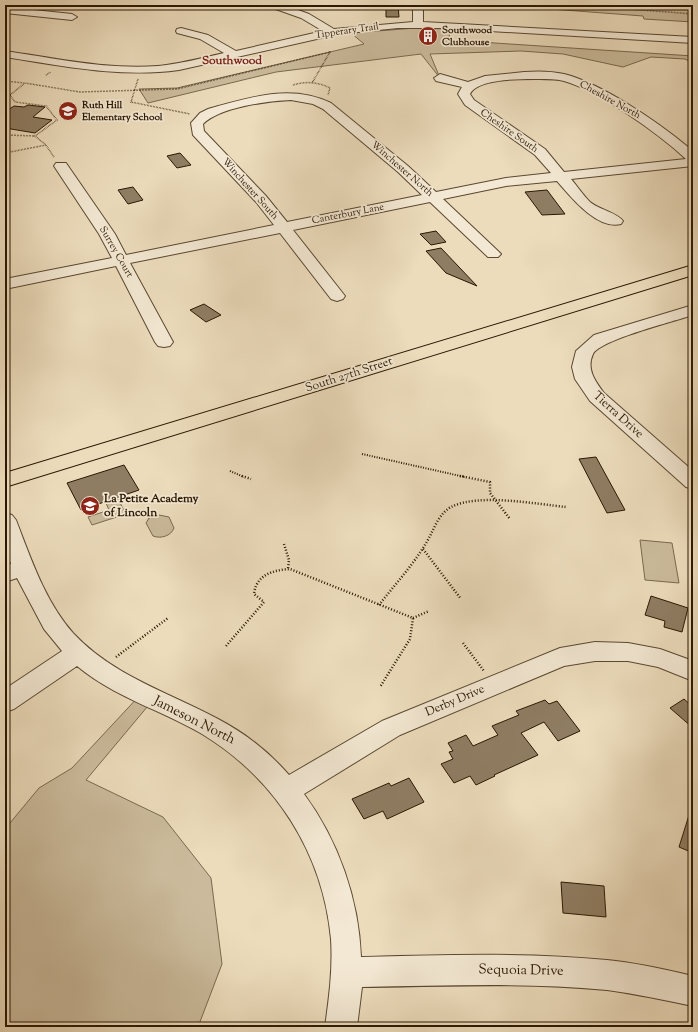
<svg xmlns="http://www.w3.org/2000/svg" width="698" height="1032" viewBox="0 0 698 1032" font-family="'Sorts Mill Goudy',serif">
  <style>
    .green { fill: #cbbb9c; stroke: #7a694f }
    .building { fill: #8f7d63; stroke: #2a1702 }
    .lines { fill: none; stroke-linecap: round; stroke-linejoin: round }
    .minor-casing { stroke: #5a4830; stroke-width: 2 }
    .major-casing { stroke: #2a1702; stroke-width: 2 }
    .path-far2 { stroke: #2a1702; stroke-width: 1.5; stroke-dasharray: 0.5 1; stroke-linecap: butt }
    .path-far1 { stroke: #2a1702; stroke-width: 2; stroke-dasharray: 1 1.5; stroke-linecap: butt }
    .path { stroke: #2a1702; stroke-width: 2.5; stroke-dasharray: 1 2; stroke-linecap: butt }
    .minor { fill: #f3e8d3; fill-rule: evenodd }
    .major { fill: #ecdcbc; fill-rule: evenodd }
    .labels { text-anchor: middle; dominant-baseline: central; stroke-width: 3.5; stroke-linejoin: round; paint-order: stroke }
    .far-poi-label { font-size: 10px; font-weight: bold; fill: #2a1702; stroke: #f3e8d3; text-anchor: start }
    .far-street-label { font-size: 10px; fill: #2a1702; stroke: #f3e8d3 }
    .far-quarter-label { font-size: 12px; font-weight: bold; fill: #7a1f14; stroke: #f3e8d3 }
    .street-label { font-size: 12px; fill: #2a1702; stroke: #f3e8d3 }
    .poi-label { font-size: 12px; font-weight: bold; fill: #2a1702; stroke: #f3e8d3; text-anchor: start }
    .near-street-label { font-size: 14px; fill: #2a1702; stroke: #f3e8d3 }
  </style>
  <rect width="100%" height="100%" fill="#ecdcbc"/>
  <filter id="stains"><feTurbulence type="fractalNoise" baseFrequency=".005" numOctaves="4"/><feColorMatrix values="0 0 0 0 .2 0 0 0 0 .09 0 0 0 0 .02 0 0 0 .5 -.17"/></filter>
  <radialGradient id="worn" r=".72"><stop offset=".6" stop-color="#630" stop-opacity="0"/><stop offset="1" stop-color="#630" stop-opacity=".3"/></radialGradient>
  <path class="green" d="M498,5l195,1v16l-49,-3 -1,-3z
    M416,28l34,1 -1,11 244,16v7l-8,-4 -34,-2 -28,10 -60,-13 -42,-3 -91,3 10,24 -19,-24 -145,18 -128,31 -9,-14 38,-1 187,-44 -13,-11z
    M118,499l8,15 -34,11 -4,-8 21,-7 -3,-7z
    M159,515l10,2 5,11c-3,8 -13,11 -21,8l-7,-13 3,-5z
    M640,540l32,3 7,40 -34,-3z
    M141,694l12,6 -67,80 77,37 48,61 11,86 -24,63h-193v-198l34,-41 33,-20z"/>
  <path class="building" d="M386,5h12l1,12h-13z
    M28,105l17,2 -12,10 19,3 -17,13 -30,-5v-16l9,-6 10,1z
    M180,153l11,12 -14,3 -10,-12z
    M133,187l10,13 -15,4 -10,-14z
    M547,190l18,24 -23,1 -17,-23z
    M436,231l10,11 -15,3 -11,-11z
    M441,248l36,38 -31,-13 -20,-22z
    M204,304l17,11 -15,7 -16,-12z
    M596,457l29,53 -18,3 -28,-54z
    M124,465l15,25 -58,20 -14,-27z
    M651,596l37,12 -6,24 -18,-5 1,-6 -20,-6z
    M684,699l9,8v21l-23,-20z
    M545,700l4,4 8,-3 23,30 -22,10 -14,-19 -23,11 17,22 -44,20 1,1 -19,9 -6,-9 -16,7 -13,-19 12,-5 -4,-7 4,-1 -5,-8 18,-8 7,11 25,-11 -6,-9 27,-11 -3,-4z
    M409,778l15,24 -37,17 -4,-8 -19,8 -12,-20 37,-16 2,3z
    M690,812h3v41l-14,-6z
    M561,882l43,4 2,31 -43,-4z"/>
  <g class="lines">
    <defs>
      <path id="minor" d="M269,5h15l25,9 25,15 79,-7v-17h10v17l270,15v6l-253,-15h-42l-59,6 -160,36c-59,8 -116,-4 -174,-13v-6c50,7 102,19 153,15 22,-2 44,-8 66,-13l-24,-14 -23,-6 -1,-2 1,-2 4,-1 27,7 28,16 87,-20 -22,-13 -31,-11z
        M5,7l67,7 5,3 -5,3 -67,-7z
        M524,72c13,-1 27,-1 40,2 37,9 94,48 124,73l5,4v15l-122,13c6,7 12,16 19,23 8,7 28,11 33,19l-2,3c-24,6 -50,-27 -64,-43l-51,5 -63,13 55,52 3,3 -3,3h-10l-58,-55 -137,28 52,66 -2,3 -6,2 -6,-2 -51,-66 -150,30 43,79 -3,4 -6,1 -6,-1 -3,-4 -39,-76 -111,23v-10l107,-21 -13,-24 -45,-68 2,-3h10l49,71 11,21 148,-30 -18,-23 -63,-67 -2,-12 9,-10 8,-4c41,-11 82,-26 123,-6l77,63 28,26 70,-14 45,-5 -16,-18 -70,-50 -7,-11 4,-7 -26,-6 -2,-3 6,-4 28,8 17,-6zM539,79c8,0 17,0 25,2 35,10 94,52 122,78l-122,13 -19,-23 -71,-49 -4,-6c8,-16 53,-15 69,-15zM291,100l22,4 10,5 75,63 24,23 -135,27 -21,-26 -62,-65 -1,-7c17,-17 65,-23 88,-24z
        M693,305v10c-18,6 -93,25 -100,39 -7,15 2,27 11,39l89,78v18l-7,-2 -96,-86 -15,-22 -3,-12 4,-16 18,-16z
        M5,513l7,2 4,5c15,39 29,81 57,113 40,43 95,59 145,86 27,14 52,34 71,56l93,-54 178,-73 35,-6 33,1 32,6 33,12v20l-35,-14 -30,-6h-33l-31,5 -164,69 -96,59c34,46 55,105 57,163 82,-2 164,-5 246,3 29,3 57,9 86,16v30c-29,-6 -57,-12 -86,-16 -82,-8 -164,-4 -245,-3l-5,40h-32c4,-29 8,-58 6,-88 -8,-86 -55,-160 -129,-205 -41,-24 -88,-37 -125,-68l-63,43 -9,3v-23l57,-38 -18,-22 -27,-51 -12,4v-16l6,-2 -6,-17z"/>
      <path id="major" d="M693,265v10l-688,212v-14z"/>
    </defs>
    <use href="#minor" class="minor-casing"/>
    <use href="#major" class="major-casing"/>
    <path class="path-far2" d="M577,5l116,9
      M46,75l5,-3
      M138,79l-7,23 59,12
      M5,81l19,2
      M293,85c13,-4 25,-3 37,3l-2,7
      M5,98l5,-3
      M5,135l30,1
      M5,153l41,-8
      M54,157l-8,-12 -11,-9 22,-16 -11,-14 -31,-4 -5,-7 15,-12 55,9 97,-3 153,-37 -18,31"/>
    <path class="path-far1" d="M362,454l103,23
      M230,471l14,6"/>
    <path class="path" d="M242,476l9,3
      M460,476l30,6v11l20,26
      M284,544l5,16 -1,9
      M423,549l38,50
      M379,605c17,-22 38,-44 51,-69 5,-10 10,-23 21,-29 27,-14 85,-3 115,0
      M413,618l16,-7
      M463,643l21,28
      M226,646l38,-44 -10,-8c2,-19 19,-24 36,-25l123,49 -3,21 -30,48
      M116,657l52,-39"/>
    <use href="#minor" class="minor"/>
    <use href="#major" class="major"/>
  </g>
  <defs>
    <symbol id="building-disc" viewBox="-11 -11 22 22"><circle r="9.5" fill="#8f2418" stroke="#f3e8d3"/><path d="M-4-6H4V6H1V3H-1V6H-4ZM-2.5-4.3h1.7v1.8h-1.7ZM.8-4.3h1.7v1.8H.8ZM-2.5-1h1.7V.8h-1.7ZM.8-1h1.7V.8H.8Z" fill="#fff"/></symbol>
    <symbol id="school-disc" viewBox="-11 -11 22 22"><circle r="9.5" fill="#8f2418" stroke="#f3e8d3"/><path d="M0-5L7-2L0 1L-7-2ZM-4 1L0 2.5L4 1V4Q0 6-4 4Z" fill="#fff"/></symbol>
  </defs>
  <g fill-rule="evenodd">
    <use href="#building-disc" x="417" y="25" width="22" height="22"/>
    <use href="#school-disc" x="57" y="100" width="22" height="22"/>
    <use href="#school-disc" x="79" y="495" width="22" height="22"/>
  </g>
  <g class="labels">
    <g class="far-poi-label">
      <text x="442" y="30">Southwood<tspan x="442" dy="12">Clubhouse</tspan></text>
      <text x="82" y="105">Ruth Hill<tspan x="82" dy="12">Elementary School</tspan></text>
    </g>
    <g class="far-street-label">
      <text transform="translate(347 31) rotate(-8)">Tipperary Trail</text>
      <text transform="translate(610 100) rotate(29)">Cheshire North</text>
      <text transform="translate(509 131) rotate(35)">Cheshire South</text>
      <text transform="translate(402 169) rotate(41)">Winchester North</text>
      <text transform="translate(250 189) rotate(48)">Winchester South</text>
      <text transform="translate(348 214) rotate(-11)">Canterbury Lane</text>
      <text transform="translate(116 252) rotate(60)">Surrey Court</text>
    </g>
    <g class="far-quarter-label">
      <text x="232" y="61">Southwood</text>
    </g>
    <g class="street-label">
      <text transform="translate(349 375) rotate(-18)">South 27th Street</text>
      <text transform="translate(618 415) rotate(42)">Tierra Drive</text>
      <text transform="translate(455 701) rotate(-23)">Derby Drive</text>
    </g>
    <g class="poi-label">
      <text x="104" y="499">La Petite Academy<tspan x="104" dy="14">of Lincoln</tspan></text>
    </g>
    <g class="near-street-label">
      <text transform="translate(194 721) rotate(27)">Jameson North</text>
      <text transform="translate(521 971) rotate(1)">Sequoia Drive</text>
    </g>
  </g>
  <rect width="698" height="1032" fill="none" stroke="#ecdcbc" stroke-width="20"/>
  <rect x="6" y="6" width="686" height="1020" fill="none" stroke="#2a1702" stroke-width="2"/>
  <rect x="10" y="10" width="678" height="1012" fill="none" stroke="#2a1702"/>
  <rect width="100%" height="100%" filter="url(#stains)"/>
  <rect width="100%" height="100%" fill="url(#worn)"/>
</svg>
